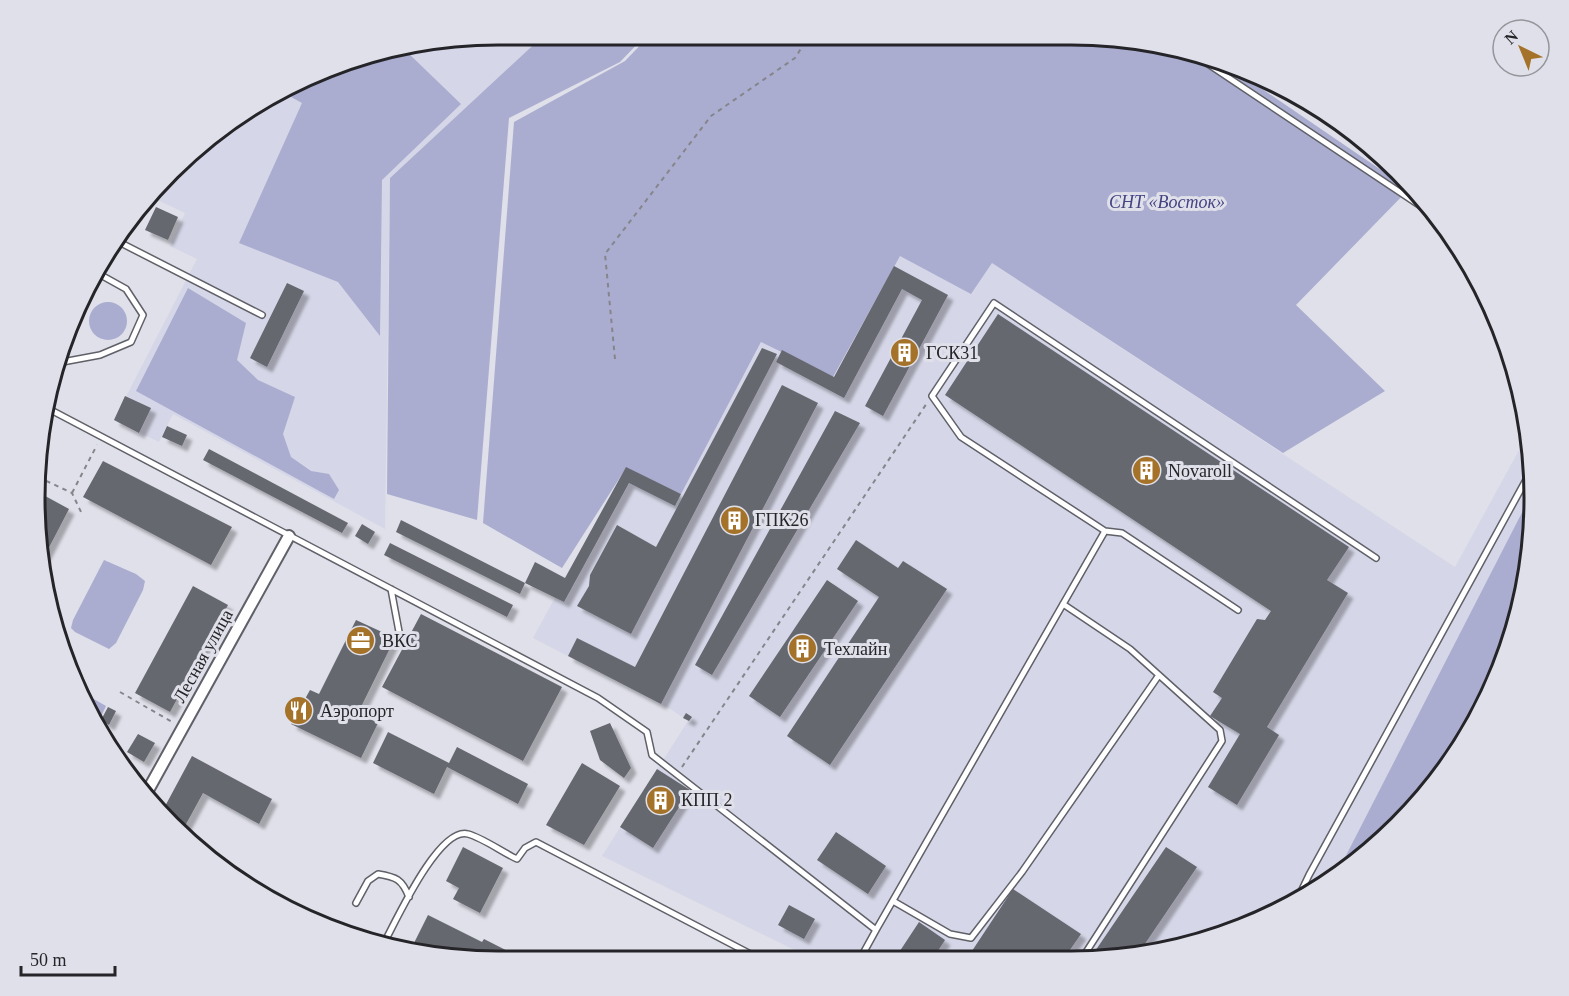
<svg xmlns="http://www.w3.org/2000/svg" width="1569" height="996" viewBox="0 0 1569 996" font-family="'Times New Roman',serif">
  <style>
    .built { fill: #d5d6e7 }
    .green { fill: #aaadcf }
    .building { fill: #66676f; filter: url(#shadow) }
    .lines { fill: none; stroke-linecap: round; stroke-linejoin: round }
    .lane-casing { stroke: #5f6068; stroke-width: 8 }
    .street-casing { stroke: #5f6068; stroke-width: 14 }
    .path { stroke: #85858c; stroke-width: 2; stroke-dasharray: 4.5 4.5; stroke-linecap: butt }
    .lane { stroke: #fff; stroke-width: 5 }
    .street { stroke: #fff; stroke-width: 10 }
    .labels { text-anchor: middle; dominant-baseline: central; stroke-width: 6; stroke-linejoin: round; paint-order: stroke }
    .park-label { font-size: 18px; font-style: italic; fill: #454483; stroke: #dfe0e9 }
    .poi-label { font-size: 18px; fill: #252529; stroke: #dfe0e9; text-anchor: start }
    .street-label { font-size: 18px; fill: #252529; stroke: #dfe0e9 }
    .rim { fill: none; stroke: #252529; stroke-width: 3 }
  </style>
  <defs>
    <filter id="shadow"><feDropShadow dx="5.5" dy="5.5" stdDeviation="1.5" flood-color="#0004"/></filter>
  </defs>
  <rect width="100%" height="100%" fill="#dfe0e9"/>
  <path class="built" d="M498,35h46l-154,143 -5,351 -212,-115 -14,28 -45,-22 83,-161 -27,-13 15,-33 -34,-16 89,-84 109,-54z
    M899,255l72,38 21,-30 463,304 74,-135 4,97 -14,89 -32,85 -48,77 -86,86 -77,48 -85,32 -89,14 -289,-1 -211,-103 86,-135 -16,-11 -139,-72 93,-171 55,26 82,-154 71,38z"/>
  <path class="green" d="M544,35h102l-26,27 -111,56 -32,402 -90,-26 3,-316z
    M650,35l481,3 117,32 7,4 -9,4 163,111 -113,116 89,86 -102,62 -291,-190 -21,31 -71,-38 -67,121 -72,-35 -80,152 -55,-26 -64,100 -79,-45 31,-401 111,-61z
    M405,50l56,54 -79,76 -2,156 -42,-54 -99,-39 63,-140 -20,-11 67,-33z
    M1307,104l46,26 36,34z
    M188,288l58,35 -9,37 21,20 37,17 -12,37 8,23 20,14 18,3 10,16 -5,9 -198,-108z
    M89 321a19 19 0 1 1 38 0a19 19 0 1 1-38 0Z
    M1532,493l1,36 -14,89 -32,85 -48,77 -86,85 -18,12z
    M104,560l32,14 9,7 -2,9 -27,53 -7,6 -34,-17 -4,-4 2,-8z
    M85,694l21,12 -8,17z"/>
  <path class="building" d="M156,207l22,10 -10,23 -23,-10z
    M894,266l54,29 -65,121 -18,-10 57,-106 -20,-11 -58,109 -68,-36 6,-12 52,27z
    M287,283l17,8 -37,76 -17,-9z
    M998,314l351,233 -22,33 21,13 -81,134 12,8 -42,70 -29,-18 32,-53 -30,-18 12,-18 -9,-6 44,-73 8,1 6,-9 -326,-216z
    M762,348l15,6 -146,280 -54,-28 12,-20 1,-11 27,-50 39,22z
    M782,385l36,18 -157,301 -93,-48 9,-18 58,29z
    M125,396l26,12 -12,25 -25,-13z
    M835,411l25,12 -148,252 -17,-10z
    M167,426l20,9 -5,11 -20,-9z
    M209,449l139,74 -6,10 -139,-73z
    M103,461l129,66 -21,38 -128,-68z
    M626,467l55,27 -6,12 -46,-23 -65,119 -39,-19 10,-21 30,16z
    M36,491l33,18 -26,50 -8,-61z
    M401,520l124,63 -5,11 -124,-62z
    M362,524l13,8 -7,12 -13,-8z
    M856,540l42,28 5,-7 44,28 -117,176 -43,-29 92,-139 -42,-28z
    M390,543l123,62 -6,12 -123,-62z
    M827,580l31,21 -78,116 -31,-21z
    M193,586l35,19 -58,107 -35,-19z
    M421,614l141,73 -39,74 -141,-74z
    M356,620l39,18 -37,75 20,10 -17,35 -70,-34 19,-34 9,4z
    M108,707l8,4 -7,14 -8,-5z
    M686,713l6,4 -3,4 -6,-3z
    M610,723l21,45 -7,10 -24,-18 -10,-29z
    M388,732l61,31 8,-16 71,37 -10,20 -71,-37 -13,27 -61,-31z
    M138,734l17,9 -11,19 -17,-10z
    M192,756l80,43 -13,25 -56,-31 -18,33 -13,-7 -9,-9z
    M582,763l38,23 -36,59 -38,-20z
    M657,769l33,21 -37,58 -33,-21z
    M836,832l50,34 -18,28 -51,-34z
    M463,847l40,21 -23,45 -27,-14 6,-11 -13,-7z
    M1166,847l31,20 -59,87 -36,6h-13z
    M1013,889l68,45 -18,26h-97z
    M789,905l26,14 -11,20 -26,-14z
    M428,915l54,27 2,-3 37,19 -84,-1 -24,-12z
    M919,922l26,18 -13,20h-38z"/>
  <g class="lines">
    <defs>
      <path id="lane" d="M1196,56l241,161
        M117,241l145,74
        M57,363l43,-8 31,-13 12,-27 -17,-26 -27,-15
        M49,409l549,289 49,34 5,23 224,175 -16,29
        M1105,531l17,2 116,77
        M391,589l9,48
        M1063,604l67,45 90,81 2,11 -141,219
        M1297,900l12,-25 223,-406
        M893,901l57,33 21,4 51,-66 137,-197
        M356,903l12,-22 10,-7c18,3 24,5 31,23
        M876,930l229,-399 -144,-94 -29,-41 62,-93 382,255
        M384,943c12,-22 55,-117 84,-109 15,4 34,18 49,25l8,-11 11,-6 224,117"/>
      <path id="street" d="M147,792l142,-256"/>
    </defs>
    <use href="#lane" class="lane-casing"/>
    <use href="#street" class="street-casing"/>
    <path class="path" d="M615,359l-10,-105 106,-138 84,-58 14,-22
      M38,477l34,16 10,21
      M72,493l25,-48
      M120,692l52,30
      M682,767l245,-364"/>
    <use href="#lane" class="lane"/>
    <use href="#street" class="street"/>
  </g>
  <defs>
    <symbol id="building-disc" viewBox="-11 -11 22 22"><circle r="9.5" fill="#a57229" stroke="#dfe0e9"/><path d="M-4-6H4V6H1V3H-1V6H-4ZM-2.5-4.3h1.7v1.8h-1.7ZM.8-4.3h1.7v1.8H.8ZM-2.5-1h1.7V.8h-1.7ZM.8-1h1.7V.8H.8Z" fill="#fff"/></symbol>
    <symbol id="office-disc" viewBox="-11 -11 22 22"><circle r="9.5" fill="#a57229" stroke="#dfe0e9"/><path d="M-6-3h4V-5.5h4V-3h4V5H-6ZM-1-4.5V-3h2v-1.5ZM-6 0V1H6V0Z" fill="#fff"/></symbol>
    <symbol id="restaurant-disc" viewBox="-11 -11 22 22"><circle r="9.5" fill="#a57229" stroke="#dfe0e9"/><path d="M-5-6h1v4h1v-4h1v4h1v-4h1v5L-1.5 .5V6h-2V.5L-5-1ZM5-6V6H3V1.5H1.5Q1.5-4 5-6Z" fill="#fff"/></symbol>
  </defs>
  <g fill-rule="evenodd">
    <use href="#building-disc" x="888" y="336" width="33" height="33"/>
    <use href="#building-disc" x="1130" y="454" width="33" height="33"/>
    <use href="#building-disc" x="718" y="504" width="33" height="33"/>
    <use href="#office-disc" x="344" y="624" width="33" height="33"/>
    <use href="#building-disc" x="786" y="632" width="33" height="33"/>
    <use href="#restaurant-disc" x="282" y="694" width="33" height="33"/>
    <use href="#building-disc" x="644" y="784" width="33" height="33"/>
  </g>
  <g class="labels">
    <g class="park-label">
      <text x="1167" y="202">СНТ «Восток»</text>
    </g>
    <g class="poi-label">
      <text x="926" y="353">ГСК31</text>
      <text x="1168" y="471">Novaroll</text>
      <text x="755" y="520">ГПК26</text>
      <text x="382" y="641">ВКС</text>
      <text x="824" y="649">Техлайн</text>
      <text x="320" y="711">Аэропорт</text>
      <text x="681" y="800">КПП 2</text>
    </g>
    <g class="street-label">
      <text transform="translate(203 656) rotate(-61)">Лесная улица</text>
    </g>
  </g>
  <path d="M0 0H1569V996H0ZM498 45H1071A453 453 0 0 1 1524 498V498A453 453 0 0 1 1071 951H498A453 453 0 0 1 45 498V498A453 453 0 0 1 498 45Z" fill="#dfe0e9" fill-rule="evenodd"/>
  <path class="rim" d="M498 45H1071A453 453 0 0 1 1524 498V498A453 453 0 0 1 1071 951H498A453 453 0 0 1 45 498V498A453 453 0 0 1 498 45Z"/>
  <g transform="translate(1521 48) rotate(317)"><circle r="28" fill="#dfe0e9" stroke="#95959c" stroke-width="1.5"/>
  <path d="M0-4.5L10 22L0 15L-10 22Z" fill="#a57229"/>
  <text y="-9" font-size="16" font-weight="bold" text-anchor="middle" fill="#252529">N</text>
  </g>
  <path d="M21 966v9h94v-9" fill="none" stroke="#252529" stroke-width="3"/>
  <text x="30" y="966" font-size="18" fill="#252529" stroke="#dfe0e9" stroke-width="4.5" paint-order="stroke">50 m</text>
</svg>
